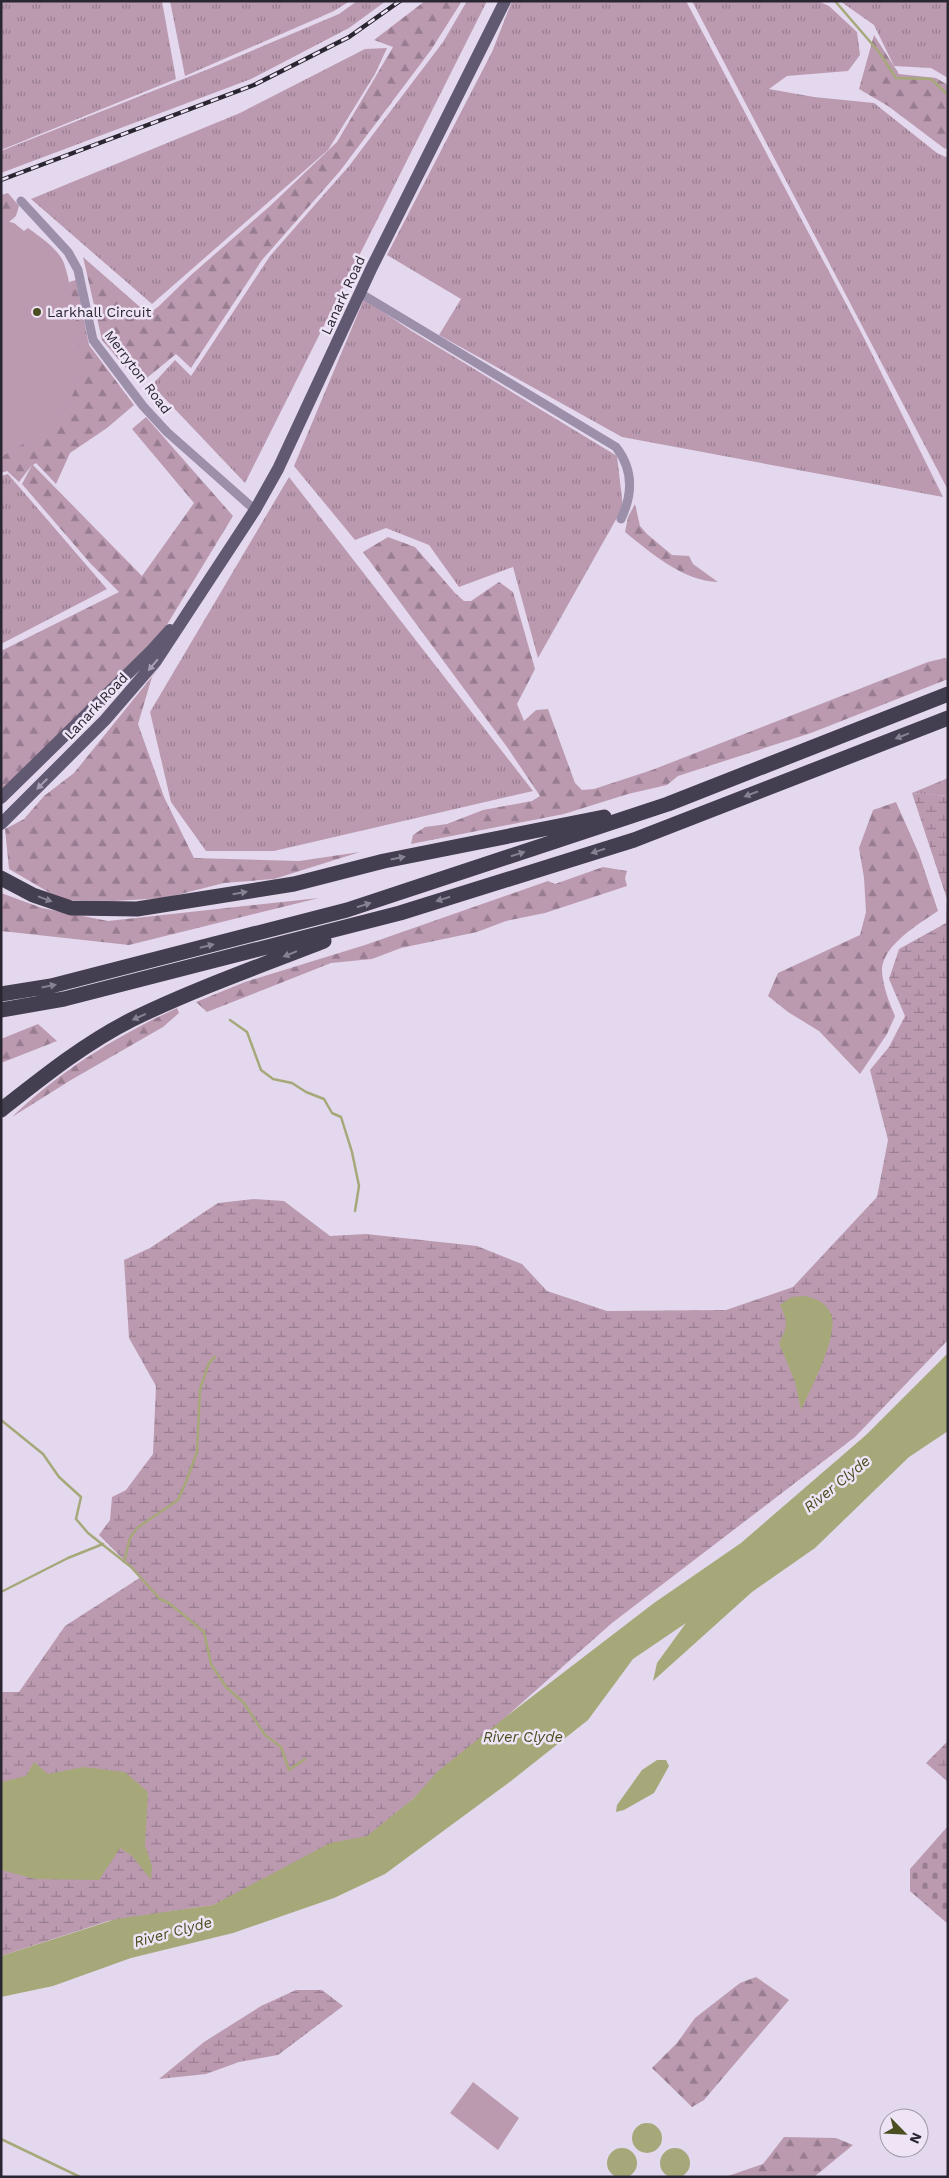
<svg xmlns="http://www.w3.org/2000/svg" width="949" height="2178" viewBox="0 0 949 2178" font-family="'Work Sans',sans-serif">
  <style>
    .grass { fill: url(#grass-tufts) }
    .forest { fill: url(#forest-firs) }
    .wetland { fill: url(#wetland-marsh) }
    .cemetery { fill: url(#cemetery-stones) }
    .park { fill: #bb9ab0 }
    .water { fill: #a6a87a }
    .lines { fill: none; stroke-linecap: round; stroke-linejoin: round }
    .stream { stroke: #a6a87a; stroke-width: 2.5 }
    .street { stroke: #9b8faa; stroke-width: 9 }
    .primary { stroke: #615872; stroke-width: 12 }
    .highway { stroke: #443e51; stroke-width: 15 }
    .rail-casing { stroke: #2a2631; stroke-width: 4.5 }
    .rail { stroke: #eee4f6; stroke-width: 2.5; stroke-dasharray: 8; stroke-linecap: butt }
    .oneway { fill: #a89eb4 }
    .oneway2 { fill: #888093 }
    .poi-dot { fill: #4b4e20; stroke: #eee4f6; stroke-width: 2 }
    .labels { text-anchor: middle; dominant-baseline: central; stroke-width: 5; stroke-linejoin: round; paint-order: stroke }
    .street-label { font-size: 14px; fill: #2a2631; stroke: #eee4f6 }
    .poi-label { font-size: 14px; fill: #2a2631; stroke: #eee4f6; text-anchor: start }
    .water-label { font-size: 15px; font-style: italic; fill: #4b4e20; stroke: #eee4f6 }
  </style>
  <defs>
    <pattern id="grass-tufts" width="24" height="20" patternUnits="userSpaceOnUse" patternTransform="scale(1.25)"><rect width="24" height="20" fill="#bb9ab0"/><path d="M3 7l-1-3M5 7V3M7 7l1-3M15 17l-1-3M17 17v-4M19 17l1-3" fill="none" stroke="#987d90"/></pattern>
    <pattern id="forest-firs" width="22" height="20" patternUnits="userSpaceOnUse" patternTransform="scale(1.25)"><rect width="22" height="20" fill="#bb9ab0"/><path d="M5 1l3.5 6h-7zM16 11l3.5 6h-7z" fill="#987d90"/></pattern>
    <pattern id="wetland-marsh" width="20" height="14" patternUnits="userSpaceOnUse" patternTransform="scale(1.25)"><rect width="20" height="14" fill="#bb9ab0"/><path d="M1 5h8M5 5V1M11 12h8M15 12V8" fill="none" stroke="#987d90"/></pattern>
    <pattern id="cemetery-stones" width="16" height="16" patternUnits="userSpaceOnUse" patternTransform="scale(1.25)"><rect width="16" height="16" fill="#bb9ab0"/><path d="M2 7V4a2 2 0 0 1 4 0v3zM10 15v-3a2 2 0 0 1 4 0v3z" fill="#987d90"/></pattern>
  </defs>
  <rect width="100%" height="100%" fill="#e4d8ee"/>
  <path class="grass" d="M1,1h161l14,78 -175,71z
    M170,1h180l-16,10 -149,65z
    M357,1h29l-37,27 -98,51 -250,94v-22l210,-83 128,-54z
    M467,1h20l-242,482 -93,-98 23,-25 16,16 79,-120 79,-90 94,-124z
    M512,1h174l176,333 81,163 -321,-60 -183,-102 22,-36 -74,-44 105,-203z
    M692,1h126l11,5 28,26 3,23 -12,16 -61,5 -18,13 45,8 60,6 63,50 11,5v332z
    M840,1h108v77l-17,-10 -37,-2 -20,-41z
    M387,48l-12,26 -47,76 -176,154 -121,-105 209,-86 125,-64z
    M364,299l46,31 207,126 6,51 -85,151 -25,-91 -54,20 -30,-42 -43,-17 -31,12 -61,-74z
    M8,474l99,115 -106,55v-168z
    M289,477l244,314 -259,60h-68l-35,-49 -21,-90z
    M948,778v18l-36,-3z"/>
  <path class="forest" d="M425,1h37l-31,49 -91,121 -78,89 -71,108 -15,-14 -34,28 -15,-13 -25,-29 -19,-83 65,57 10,-7 33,-32 79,-69 67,-64 56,-95 -19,-7z
    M874,35l25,39 37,4 12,7v62l-3,2 -57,-43 -29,-17z
    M8,193l11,13 -3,10 -7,6 -8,-1v-26z
    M76,280l13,65 45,60 -27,23 -37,25 -14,31 -20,-21 -3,2 109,111 52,-73 -62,-74 14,-12 87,99 -82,135 -150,139v-139l118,-59 -29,-29 -68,-79 10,-19 -13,17 -12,-11 -6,2v-22l77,-109 -9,-60z
    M635,504l5,22 7,8 25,21 17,1 4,8 25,18c-35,-1 -67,-29 -93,-50l3,-15z
    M388,537l27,10 40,46 9,8h7l28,-19 14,10 22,77 -18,35 7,17 12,-11 12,-1 27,74 7,7 12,-1 58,-19 276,-108 17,-4 3,2v19l-137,54 -133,43 -11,9 -39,9 -64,20 -153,30 2,-9 12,-8 22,-3 36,-14 49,-9 8,-5 -33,-49 -144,-195z
    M162,664l-10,13 -14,47 26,73 30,61 105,3 61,-9 -86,27 -50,4 -59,15 -51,3 -52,-1 -53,-31 -4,-40 19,-10 20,-23 30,-23z
    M896,802l23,52 19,57c-18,12 -57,35 -56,60 1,16 7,31 13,45l-8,18 -27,40 -41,-43 -31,-19 -20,-16 10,-23 82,-38 6,-23 -2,-34 -5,-30 14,-38z
    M603,867l24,4 -2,7 2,8 -82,27 -39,8 -29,11 -76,16 -29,11 -41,4 -124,49 -11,-10 49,-20 120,-37 183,-64 7,3z
    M1,893l41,15 66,13 211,-23 -190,47 -128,-14z
    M177,1008l2,5 -16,14 -92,53 -59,37c48,-46 104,-81 165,-109z
    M38,1024l19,17 -56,22v-24z
    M756,1977l33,23 -85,100 -12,7 -40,-39 25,-25 18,-25 45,-35z
    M784,2137l52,1 17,7 -39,32h-89l38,-13z"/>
  <path class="wetland" d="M912,793l36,3v544l-93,97 -243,186 -198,175 -47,39 -154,68 -105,16 -107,35v-264h18l46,-66 76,-49 -42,-42 11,-15 2,-23 14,-7 27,-36 3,-68 -27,-48 -5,-78 26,-12 68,-45 36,-4 30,2 46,35 36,-2 111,12 45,18 25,27 60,20 119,-1 67,-23 84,-90 11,-57 -18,-70 19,-23 16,-31 -16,-37 10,-30 47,-26 1,-24z
    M948,1741v41l-22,-19z
    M296,1990h26l21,16 -65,49 -39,7 -33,12 -47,5 45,-37 57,-36z"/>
  <path class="cemetery" d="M948,1826v98l-38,-33v-22z"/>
  <path class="park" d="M1,220l13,3 10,8 4,-3c12,9 26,18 34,31 9,17 19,90 18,110 -1,15 -10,34 -20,46 -14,18 -39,30 -59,42z
    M473,2082l46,36 -21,32 -48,-37z"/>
  <path class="water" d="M805,1296c11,3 19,5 25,16 12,17 -20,79 -29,98l-6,-28 -16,-39c9,-17 9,-21 1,-38l11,-8z
    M948,1353v78l-39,26 -94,91 -63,44 -99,89 4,-18 29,-40 -53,36 -45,61 -77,61 -126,93 -51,24 -101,35 -102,25 -78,28 -52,11v-41l115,-37 97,-14 117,-62 37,-7 47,-38 23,-26 75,-60 142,-109 87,-60 125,-108z
    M657,1760h9l3,6 -15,27 -30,17 -8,2 1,-7 25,-35z
    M34,1762l14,12 36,-7 41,5 23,20 -3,53 7,21 -1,14 -19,-24 -12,-8 -21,32 -64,-1 -34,-9v-88l25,-6z
    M632 2138a15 15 0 1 1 30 0a15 15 0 1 1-30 0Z
    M607 2163a15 15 0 1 1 30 0a15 15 0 1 1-30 0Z
    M660 2163a15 15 0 1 1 30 0a15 15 0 1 1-30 0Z"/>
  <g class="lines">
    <path class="stream" d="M835,1l44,51 17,26 35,1 17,16
      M230,1020l17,12 14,38 12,9 19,4 14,9 18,7 8,14 9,4 11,35 7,34 -4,25
      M1,1420l42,34 16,23 22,20 -5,22 12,14 43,34 29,32 9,4 35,29 7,32 15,23 18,16 21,32 16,12 8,23 16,-11
      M124,1562l6,-24 7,-10 41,-28 8,-18 11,-30 3,-63 9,-26 6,-6
      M1,1592l67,-34 35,-14
      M1,2139l79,38"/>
    <path class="street" d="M21,201l47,51 10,18 15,70 50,66 24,26 88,78
      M360,293l256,154c17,22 17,47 5,72"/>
    <path class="primary" d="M1,798l150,-147 19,-21
      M1,824l104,-104 51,-59 99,-151 23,-41 94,-202 133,-266"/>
    <path class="highway" d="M1,878l32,17 38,13 66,1 157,-25 90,-23 220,-44
      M1,994l50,-8 296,-76 321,-106 280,-110
      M1,1010l63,-11 336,-86 234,-73 314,-122
      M1,1110c42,-33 84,-67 132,-91 62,-30 127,-53 191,-78"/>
    <defs>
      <path id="rail" d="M1,180l253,-95 95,-48 51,-36"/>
    </defs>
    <use href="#rail" class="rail-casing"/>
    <use href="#rail" class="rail"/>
  </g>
  <defs><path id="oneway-solid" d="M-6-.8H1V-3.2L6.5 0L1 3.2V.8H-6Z" transform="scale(1.25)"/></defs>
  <g class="oneway">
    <use href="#oneway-solid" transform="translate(153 665) rotate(130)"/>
    <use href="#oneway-solid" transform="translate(42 784) rotate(135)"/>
  </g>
  <g class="oneway2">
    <use href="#oneway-solid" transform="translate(902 736) rotate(159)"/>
    <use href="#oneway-solid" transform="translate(751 794) rotate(159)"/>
    <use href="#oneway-solid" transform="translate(598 851) rotate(163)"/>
    <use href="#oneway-solid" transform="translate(518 854) rotate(-18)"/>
    <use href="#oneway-solid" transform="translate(398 858) rotate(-11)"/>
    <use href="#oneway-solid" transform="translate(240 893) rotate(-10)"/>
    <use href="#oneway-solid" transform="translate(45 899) rotate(20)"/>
    <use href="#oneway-solid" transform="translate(443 899) rotate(163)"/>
    <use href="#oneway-solid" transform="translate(364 905) rotate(-18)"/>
    <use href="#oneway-solid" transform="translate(207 946) rotate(-14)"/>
    <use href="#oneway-solid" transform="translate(290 954) rotate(158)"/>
    <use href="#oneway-solid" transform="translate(49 986) rotate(-11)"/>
    <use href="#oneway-solid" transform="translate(139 1017) rotate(156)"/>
  </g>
  <circle class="poi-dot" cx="37" cy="312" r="5"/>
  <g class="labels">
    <g class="street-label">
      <text transform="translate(343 295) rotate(-65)">Lanark Road</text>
      <text transform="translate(138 372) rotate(53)">Merryton Road</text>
      <text transform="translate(96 706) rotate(-47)">Lanark Road</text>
    </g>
    <g class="poi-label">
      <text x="47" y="312">Larkhall Circuit</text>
    </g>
    <g class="water-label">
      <text transform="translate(837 1484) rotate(-39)">River Clyde</text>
      <text x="523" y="1737">River Clyde</text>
      <text transform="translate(173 1932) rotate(-15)">River Clyde</text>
    </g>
  </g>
  <rect width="949" height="2178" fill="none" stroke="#2a2631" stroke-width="5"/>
  <g transform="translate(904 2133) rotate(114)"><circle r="24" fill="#eee4f6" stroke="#a098a7"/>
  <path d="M0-4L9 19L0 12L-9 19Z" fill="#4b4e20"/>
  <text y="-8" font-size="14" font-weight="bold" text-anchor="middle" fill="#2a2631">N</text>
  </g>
</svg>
